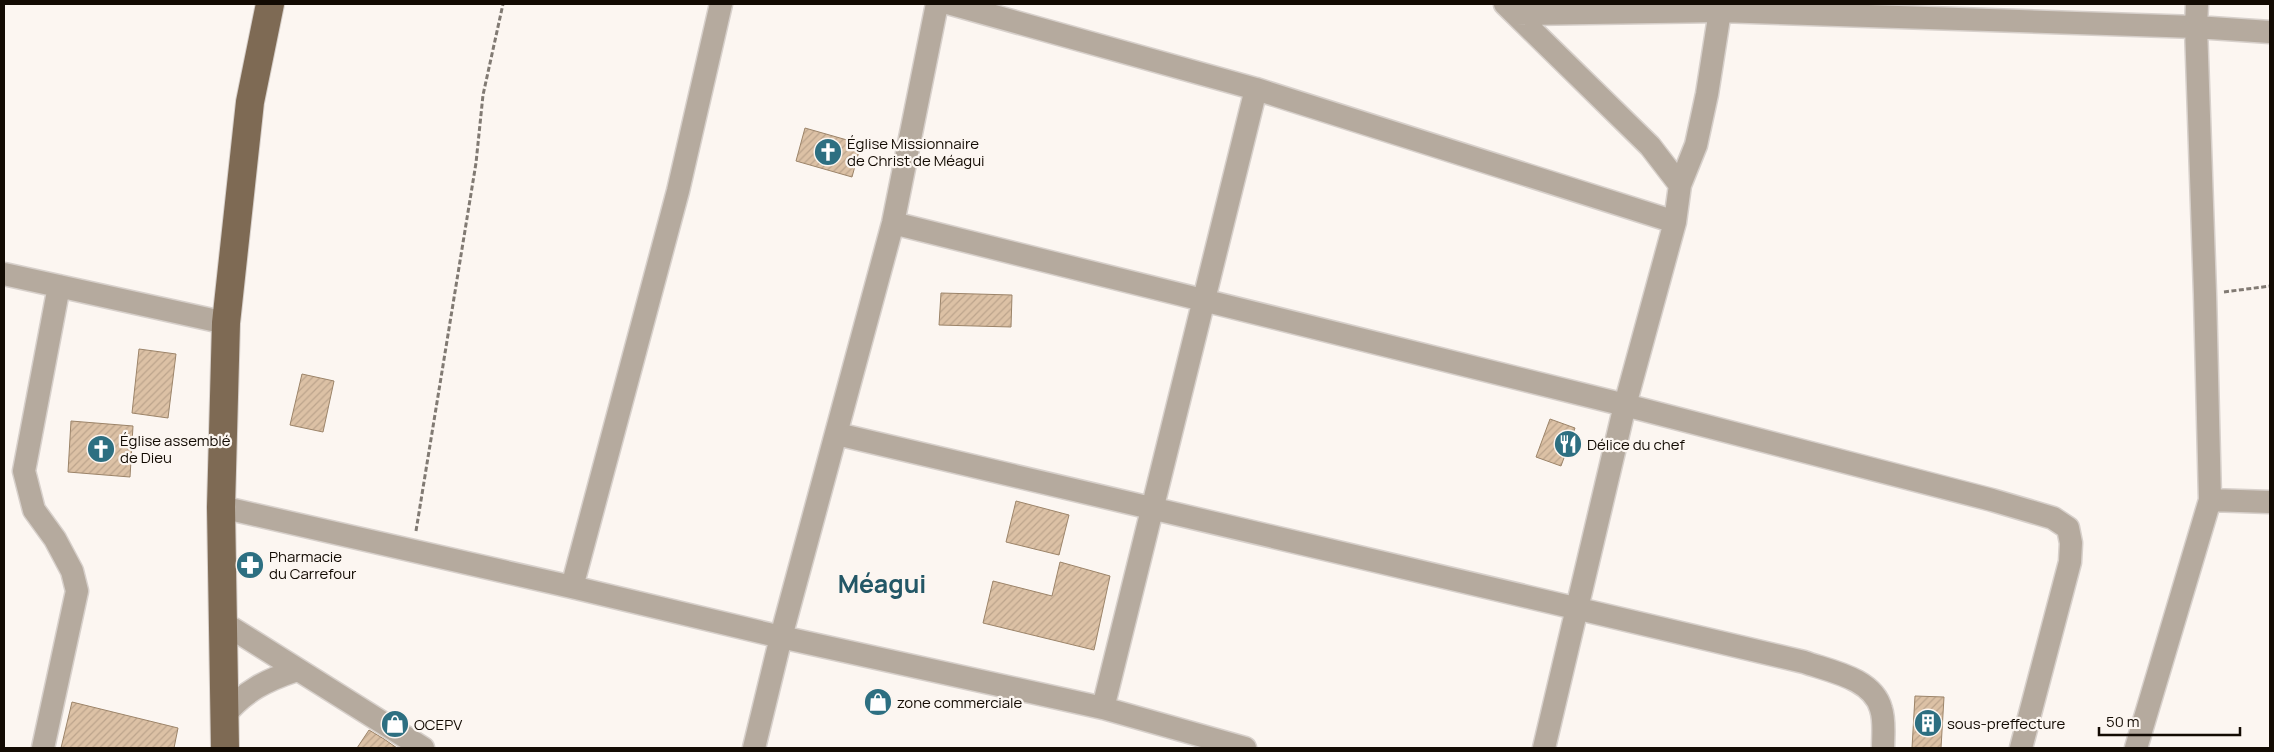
<svg xmlns="http://www.w3.org/2000/svg" width="2274" height="752" viewBox="0 0 2274 752" font-family="Manrope,sans-serif">
  <style>
    .building { fill: url(#building-hatch); stroke: #9c8469 }
    .lines { fill: none; stroke-linecap: round; stroke-linejoin: round }
    .minor-casing { stroke: #d7d0cb; stroke-width: 25 }
    .major-casing { stroke: #d7d0cb; stroke-width: 30 }
    .path { stroke: #817a73; stroke-width: 3; stroke-dasharray: 5 2.5; stroke-linecap: butt }
    .minor { stroke: #b5aa9e; stroke-width: 22 }
    .major { stroke: #7e6a54; stroke-width: 28 }
    .labels { text-anchor: middle; dominant-baseline: central; stroke-width: 4.5; stroke-linejoin: round; paint-order: stroke }
    .poi-label { font-size: 15px; fill: #130b03; stroke: #fcf6f1; text-anchor: start }
    .town-label { font-size: 25px; font-weight: bold; fill: #235766; stroke: #fcf6f1 }
  </style>
  <defs>
    <pattern id="building-hatch" width="6" height="6" patternUnits="userSpaceOnUse" patternTransform="scale(1.25)"><rect width="6" height="6" fill="#dcc1a5"/><path d="M-1 1l2-2M0 6l6-6M5 7l2-2" fill="none" stroke="#bca48c"/></pattern>
  </defs>
  <rect width="100%" height="100%" fill="#fcf6f1"/>
  <path class="building" d="M805,128l56,16 -9,33 -56,-16z
    M941,293l71,2 -1,32 -72,-2z
    M139,349l37,5 -8,64 -36,-5z
    M302,374l32,7 -11,51 -33,-7z
    M1550,419l25,9 -14,38 -25,-9z
    M71,421l62,5 -3,51 -62,-5z
    M1016,501l53,14 -10,40 -53,-13z
    M1060,562l50,14 -16,74 -111,-27 10,-42 59,15z
    M1915,696l29,1 -3,51h-29z
    M72,702l106,26 -4,20h-113z
    M369,730l15,9 13,9h-40z"/>
  <g class="lines">
    <defs>
      <path id="minor" d="M951,4l305,85 419,133
        M1505,4l145,142 30,39 -5,37 -50,183 -81,343
        M1517,14l203,-3 476,16 74,5
        M1680,185l16,-40 11,-51 13,-83
        M893,223l732,182 367,95 61,18 15,10 3,15 -1,19 -49,186
        M4,274l222,49
        M837,434l967,228c25,9 69,16 77,47 4,12 2,27 2,39
        M2210,500l60,2
        M221,507l351,80 209,50 322,71 142,40
        M572,587l106,-396 43,-187
        M222,622l201,126
        M1103,708l153,-619
        M224,716c20,-25 43,-36 73,-46
        M43,748l34,-157 -5,-20 -17,-32 -21,-29 -10,-39 35,-185
        M754,748l27,-111 112,-414 44,-219
        M2136,748l74,-248 -5,-206 -9,-267 1,-23"/>
      <path id="major" d="M225,748l-4,-241 5,-184 24,-221 20,-98"/>
    </defs>
    <use href="#minor" class="minor-casing"/>
    <use href="#major" class="major-casing"/>
    <path class="path" d="M2224,292l46,-6
      M416,531l60,-368 7,-68 20,-91"/>
    <use href="#minor" class="minor"/>
    <use href="#major" class="major"/>
  </g>
  <defs>
    <symbol id="church-disc" viewBox="-11 -11 22 22"><circle r="9.5" fill="#2d6f81" stroke="#fcf6f1"/><path d="M-1.2-6h2.4v3.5h3.3v2.4h-3.3V6h-2.4V-.1h-3.3v-2.4h3.3Z" fill="#fff"/></symbol>
    <symbol id="restaurant-disc" viewBox="-11 -11 22 22"><circle r="9.5" fill="#2d6f81" stroke="#fcf6f1"/><path d="M-5-6h1v4h1v-4h1v4h1v-4h1v5L-1.5 .5V6h-2V.5L-5-1ZM5-6V6H3V1.5H1.5Q1.5-4 5-6Z" fill="#fff"/></symbol>
    <symbol id="pharmacy-disc" viewBox="-11 -11 22 22"><circle r="9.5" fill="#2d6f81" stroke="#fcf6f1"/><path d="M-2-6h4v4h4v4h-4v4h-4v-4h-4v-4h4Z" fill="#fff"/></symbol>
    <symbol id="shop-disc" viewBox="-11 -11 22 22"><circle r="9.5" fill="#2d6f81" stroke="#fcf6f1"/><path d="M-5-2.5h2.3a2.7 3.5 0 0 1 5.4 0H5L5.5 6h-11ZM-1.5-2.5h3a1.5 2.3 0 0 0-3 0Z" fill="#fff"/></symbol>
    <symbol id="building-disc" viewBox="-11 -11 22 22"><circle r="9.5" fill="#2d6f81" stroke="#fcf6f1"/><path d="M-4-6H4V6H1V3H-1V6H-4ZM-2.5-4.3h1.7v1.8h-1.7ZM.8-4.3h1.7v1.8H.8ZM-2.5-1h1.7V.8h-1.7ZM.8-1h1.7V.8H.8Z" fill="#fff"/></symbol>
  </defs>
  <g fill-rule="evenodd">
    <use href="#church-disc" x="812" y="136" width="32" height="32"/>
    <use href="#restaurant-disc" x="1552" y="428" width="32" height="32"/>
    <use href="#church-disc" x="85" y="433" width="32" height="32"/>
    <use href="#pharmacy-disc" x="234" y="549" width="32" height="32"/>
    <use href="#shop-disc" x="862" y="686" width="32" height="32"/>
    <use href="#building-disc" x="1912" y="707" width="32" height="32"/>
    <use href="#shop-disc" x="379" y="708" width="32" height="32"/>
  </g>
  <g class="labels">
    <g class="poi-label">
      <text x="847" y="143">Église Missionnaire<tspan x="847" dy="17">de Christ de Méagui</tspan></text>
      <text x="120" y="440">Église assemblé<tspan x="120" dy="17">de Dieu</tspan></text>
      <text x="1587" y="444">Délice du chef</text>
      <text x="269" y="556">Pharmacie<tspan x="269" dy="17">du Carrefour</tspan></text>
      <text x="897" y="702">zone commerciale</text>
      <text x="1947" y="723">sous-preffecture</text>
      <text x="414" y="724">OCEPV</text>
    </g>
    <g class="town-label">
      <text x="882" y="583">Méagui</text>
    </g>
  </g>
  <rect width="2274" height="752" fill="none" stroke="#130b03" stroke-width="10"/>
  <path d="M2099 727v8h141v-8" fill="none" stroke="#130b03" stroke-width="2.5"/>
  <text x="2106" y="727" font-size="15" fill="#130b03" stroke="#fcf6f1" stroke-width="4" paint-order="stroke">50 m</text>
</svg>
